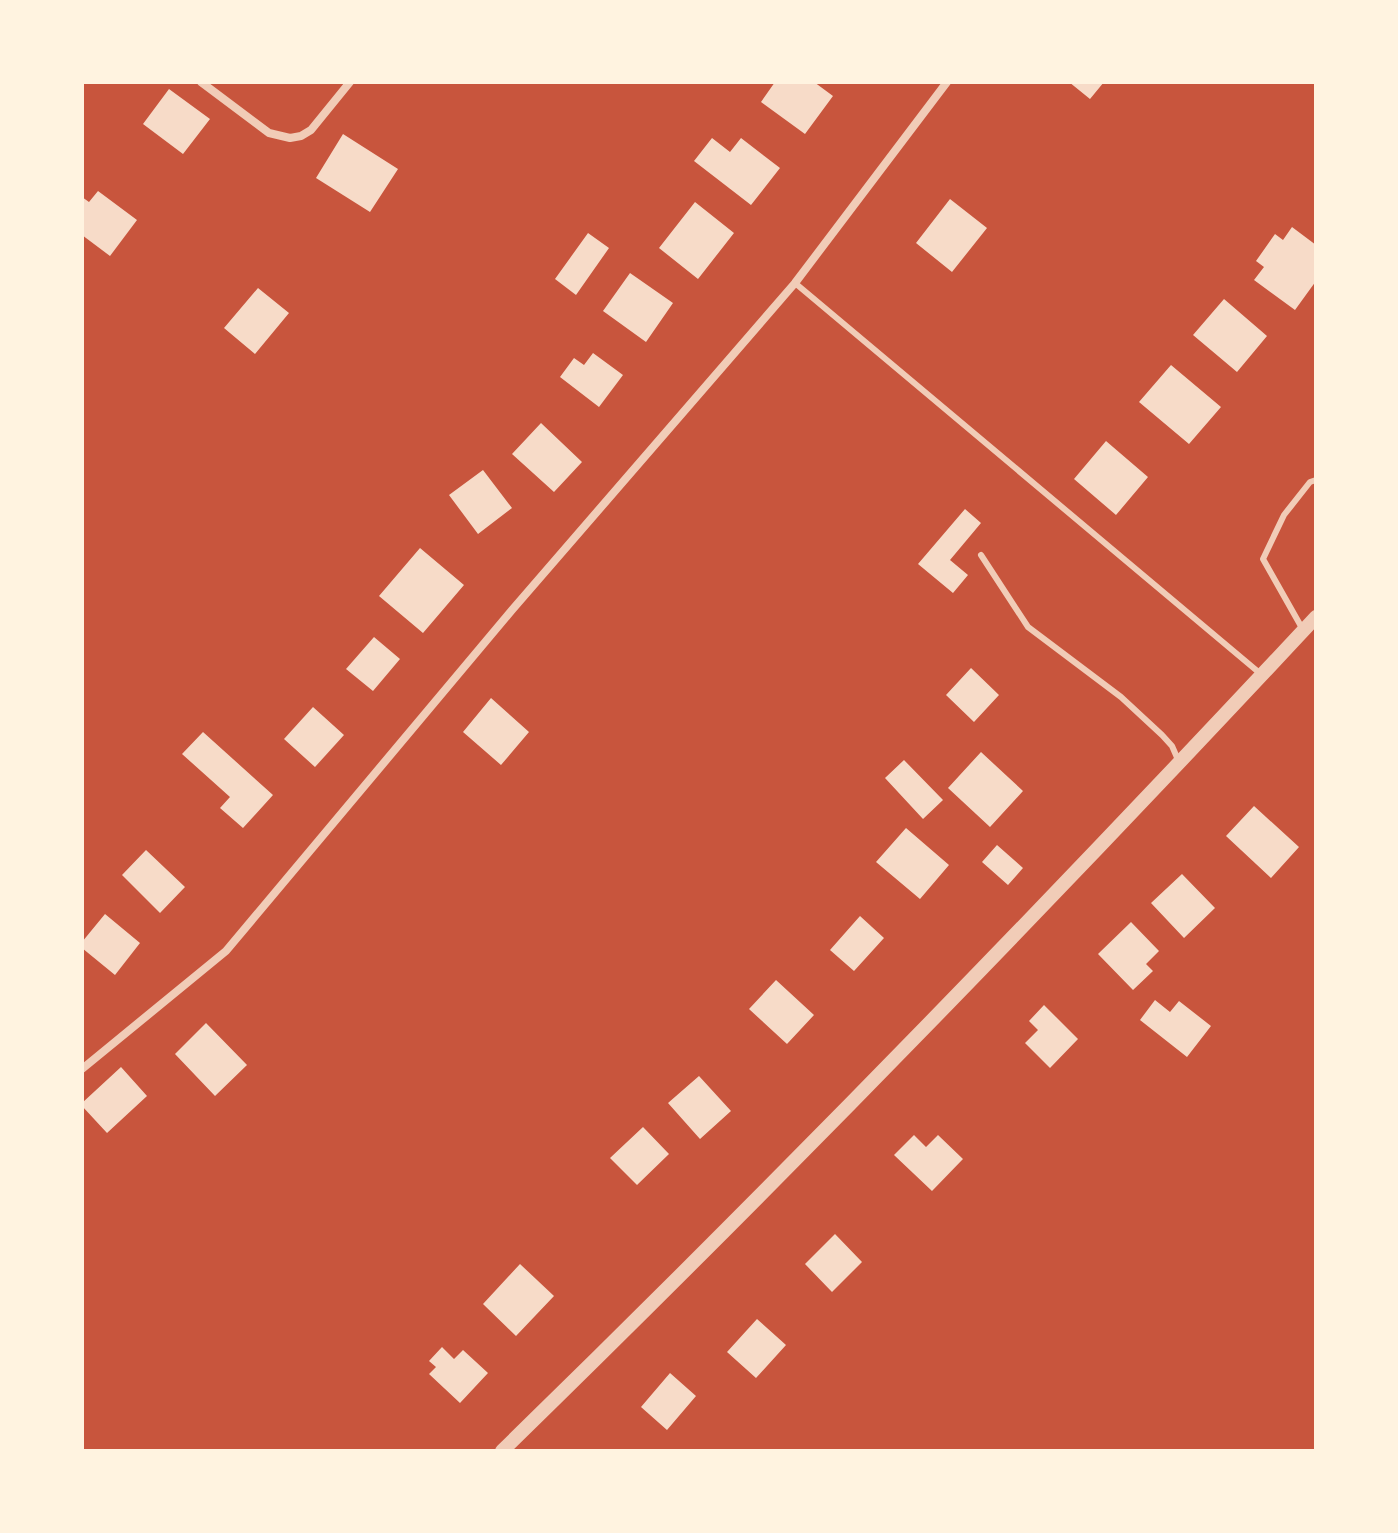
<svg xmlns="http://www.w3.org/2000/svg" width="1398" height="1533" viewBox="0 0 1398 1533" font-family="'Work Sans',sans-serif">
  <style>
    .building { fill: #f7dbc8 }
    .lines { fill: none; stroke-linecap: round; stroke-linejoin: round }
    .service { stroke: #f1ccb7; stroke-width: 6 }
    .minor { stroke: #f1ccb7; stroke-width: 8 }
    .tertiary { stroke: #f1ccb7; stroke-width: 14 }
  </style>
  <rect width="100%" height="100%" fill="#c8553d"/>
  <path class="building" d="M775,82h39l19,14 -28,38 -44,-32z
    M1069,82h35l-14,17z
    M169,89l41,30 -27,35 -40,-30z
    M343,134l55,35 -28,43 -54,-34z
    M712,138l18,14 11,-14 39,30 -29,37 -57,-44z
    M98,191l39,29 -27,36 -28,-21v-38l7,5z
    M950,199l37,29 -35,44 -36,-29z
    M695,202l39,31 -36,46 -39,-31z
    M1292,227l24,18v36l-21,29 -41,-30 10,-13 -8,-6 19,-27 8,6z
    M588,233l21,15 -33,47 -21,-16z
    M630,273l43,30 -27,39 -43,-31z
    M258,288l31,25 -34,41 -31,-26z
    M1224,299l43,37 -30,36 -44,-37z
    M593,353l30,22 -24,32 -39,-30 14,-19 10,7z
    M1171,365l50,42 -32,37 -50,-42z
    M541,423l41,39 -28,30 -42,-38z
    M1106,441l42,36 -32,38 -42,-36z
    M483,470l29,38 -34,26 -29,-39z
    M965,509l16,14 -31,37 18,15 -15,18 -35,-29z
    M420,548l44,37 -41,48 -44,-37z
    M374,637l26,22 -27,32 -27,-22z
    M971,668l28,27 -25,27 -28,-27z
    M491,698l38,34 -28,33 -38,-33z
    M313,707l31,28 -29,32 -31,-28z
    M203,732l70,63 -30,33 -23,-20 10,-11 -48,-43z
    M981,752l42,39 -33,36 -42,-39z
    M904,760l39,40 -20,19 -38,-41z
    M1254,806l45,41 -28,31 -45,-42z
    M906,828l43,37 -29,34 -44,-37z
    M997,845l26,23 -15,17 -26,-23z
    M146,850l39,37 -25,26 -38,-38z
    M1182,874l33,34 -31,30 -33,-35z
    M105,914l35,29 -25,32 -33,-27v-6z
    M860,916l24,22 -30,33 -24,-21z
    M1131,922l28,29 -13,13 7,7 -20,19 -35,-36z
    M776,980l38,35 -27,29 -38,-35z
    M1155,1000l15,12 9,-11 32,25 -24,31 -47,-37z
    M1044,1005l34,34 -28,29 -25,-25 13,-13 -9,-9z
    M206,1023l41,42 -32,31 -40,-42z
    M121,1067l26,29 -40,37 -25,-27v-3z
    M699,1076l32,35 -31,28 -32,-36z
    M643,1127l26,27 -32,31 -27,-27z
    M914,1135l12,12 12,-12 25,24 -31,32 -38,-36z
    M835,1234l27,28 -30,30 -27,-28z
    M520,1264l34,32 -38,40 -33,-32z
    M757,1319l29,26 -30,33 -29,-26z
    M442,1347l12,12 9,-9 25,23 -28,30 -31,-29 7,-7 -7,-6z
    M670,1373l26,23 -29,34 -26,-23z"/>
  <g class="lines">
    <path class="service" d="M795,283l467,392
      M981,555l47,72 93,70 41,38 10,11 7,16
      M1302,628l-39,-69 21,-44 26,-33 6,-2"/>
    <path class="minor" d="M201,82l68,51 21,5 11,-2 10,-6 39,-48
      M82,1069l144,-118 286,-341 283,-327 152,-201"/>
    <path class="tertiary" d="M502,1451c278,-271 549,-550 814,-834"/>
  </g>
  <rect width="1398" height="1533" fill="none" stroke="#fff3e0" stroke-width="168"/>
</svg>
